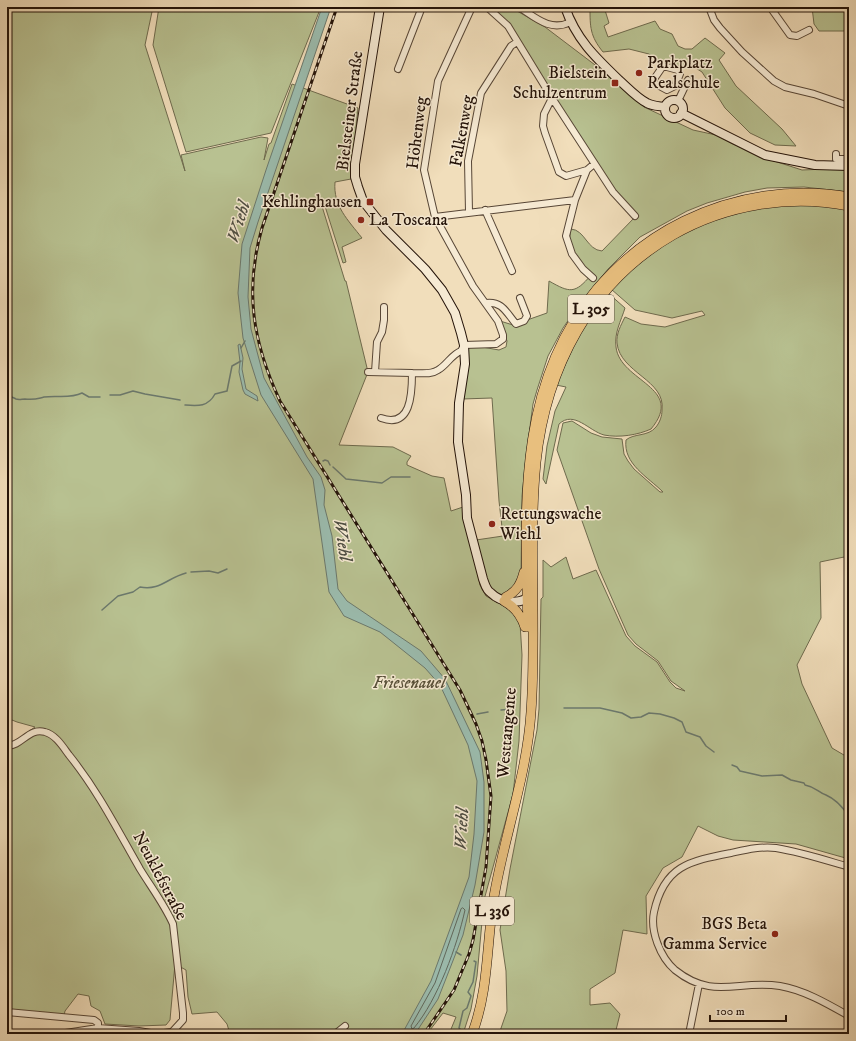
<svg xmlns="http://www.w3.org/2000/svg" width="856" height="1041" viewBox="0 0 856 1041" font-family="'IM FELL DW Pica',serif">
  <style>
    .green { fill: #b8c191; stroke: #6e6a4d }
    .water { fill: #9bbcae; stroke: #6b786c }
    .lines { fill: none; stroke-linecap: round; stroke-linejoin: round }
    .shore { stroke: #60685c; stroke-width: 1 }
    .stream { stroke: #6b786c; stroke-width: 1.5 }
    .minor-casing { stroke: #574636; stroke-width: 8 }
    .secondary-casing { stroke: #241309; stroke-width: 10 }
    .primary-casing { stroke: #241309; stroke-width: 10 }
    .minor { stroke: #f6ead3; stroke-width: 6 }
    .secondary { stroke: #f6ead3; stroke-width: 8 }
    .primary { stroke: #e8bf7e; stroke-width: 9 }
    .rail-casing { stroke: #241309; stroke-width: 3 }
    .rail { stroke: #f6ead3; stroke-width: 1.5; stroke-dasharray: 4.5; stroke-linecap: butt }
    .poi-dot { fill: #8f2418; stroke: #f6ead3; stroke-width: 1.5 }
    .labels { text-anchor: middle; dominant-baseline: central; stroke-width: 3; stroke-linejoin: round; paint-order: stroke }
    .shield { fill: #f6ead3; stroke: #635446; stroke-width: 1 }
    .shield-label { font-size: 16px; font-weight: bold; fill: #241309 }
    .poi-label { font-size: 17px; fill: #241309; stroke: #f6ead3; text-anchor: start }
    .street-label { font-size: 17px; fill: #241309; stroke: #f6ead3 }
    .park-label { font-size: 17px; font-style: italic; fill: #585039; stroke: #f6ead3 }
    .water-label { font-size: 18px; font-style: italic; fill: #4e4e43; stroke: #f6ead3 }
  </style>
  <rect width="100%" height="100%" fill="#f1debb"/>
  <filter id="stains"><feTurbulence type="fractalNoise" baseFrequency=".005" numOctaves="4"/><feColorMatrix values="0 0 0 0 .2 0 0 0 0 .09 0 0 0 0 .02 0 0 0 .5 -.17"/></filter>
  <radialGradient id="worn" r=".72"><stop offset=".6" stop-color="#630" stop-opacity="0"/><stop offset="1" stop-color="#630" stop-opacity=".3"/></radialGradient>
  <path class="green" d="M7,7h146l-8,38 40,126 -4,-16 80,-18 7,1 -4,22 5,-16 2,-1 21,-59 66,24 -7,71 -16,3c-2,24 13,38 27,56l-20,9 4,15 -3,1 -19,-60h-3l24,78h1l22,91 -29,73 54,2 18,9 -4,6v3l25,11 12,2 7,33 12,-4 17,78 6,11 28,16 6,11 2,32 -3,86 -6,53 -29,106 -7,76 -6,33 -8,25h-14l7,-17 -13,-4 -16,21h-75l-6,-7 -8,7h-108l-3,-10 -10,-12 -25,2 -4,-17 -2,-27 -11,-6 -5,56 -4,5 -27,1 -34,-2 -5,-13 -9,-5 -2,-10 -11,-2 -13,17 -2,9 -56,-6v-267l28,-20 -18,-5 -10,-4z
    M159,7h162l-50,126 -85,19 -33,-107z
    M489,7h21l35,20 58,44 41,36 49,23 23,5 17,9 35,15 34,11 47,-2v24l-45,-5 -37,1 -22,4 -38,11 -20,8 -47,26 -32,32 -28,34 -17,25 -15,28 -11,34 -4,14 -7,53 -4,39 -1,82c-3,5 -6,8 -11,12 -9,7 -12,5 -21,-2l-13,-48 27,-4 -4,-35 -7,-103 -30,1 5,-51 2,-2 13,1 17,3 7,-3 1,-6 -7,-20 13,4 34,-12 2,-32c21,12 26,13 42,-6 -15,-16 -25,-22 -20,-46 14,1 16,21 31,22l33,-34 -23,-28 -99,-157z
    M590,7h14l5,16 -5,3 4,11 47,-16 5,8 12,5 6,12 7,3h7l13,-11 20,15 -6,7 17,26 46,43 14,17 -21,-1 -25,-12 -25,-25 -23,-36 -8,-5h-11l-28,-8 -6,-5 -20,-5 -26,3c-13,-16 -13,-25 -13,-45z
    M812,7h37v24h-30l-5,-7z
    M794,205l36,1 19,3v347l-29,6 1,56 -24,47 5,19 30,64 17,10v101l-53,-15 -63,-4 -15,-4 -20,-10 -16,31 -19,11 -17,28 1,38 -24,-4 -8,43 -25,16v16l20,-2 10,11 -5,20h-116l8,-23 -1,-40 -6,-41 10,-61 27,-139 2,-21 2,-110 2,-2v-37l8,7 15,-10 7,22 23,-9 30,66 9,10 22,16 13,20 6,6 9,3 -14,-10 -13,-20 -22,-17 -8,-9 -29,-66 -42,-119 6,-27 9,-2 19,12 11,4 20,2 2,15 4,7 6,8 26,23h3c-15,-15 -40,-28 -37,-52 8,-7 22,-3 30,-13 4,-5 6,-11 6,-17 4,-30 -42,-37 -45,-67 -1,-9 4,-18 8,-26l16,7 24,3 40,-12 -3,-4 -30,7 -37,-8 -24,-21c11,-10 21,-22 33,-31 35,-26 75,-43 117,-50 11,-2 22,-2 33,-3z
    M608,293l17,15c-4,13 -11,25 -9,39 4,35 70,40 35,82 -13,6 -32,9 -47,6 -15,-4 -30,-25 -45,-11l-13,60 -3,-5 4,-33 8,-35 11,-24 -10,-2 23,-51z"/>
  <path class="water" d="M322,7h9l-73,215 -8,26 -2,49 3,32 13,49 43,79 14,20 4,13 -1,15 8,31 6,53 9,12 74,50 24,28 35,73 4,30v50l-9,53 -12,50 -25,64 -23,35h-13l29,-53 38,-104 5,-43 3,-53 -9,-36 -28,-60 -15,-17 -45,-36 -36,-16 -15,-24 -16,-113 -52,-84 -18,-57 -5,-45 4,-49 24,-74z
    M240,344l3,14 -1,11 4,20 11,7 1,5 -13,-7 -2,-4 -4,-18 1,-10 -2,-17z"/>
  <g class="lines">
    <path class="shore" d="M463,908l2,2c-8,36 -27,89 -51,118l-2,1 -1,-3 24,-43 26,-74z"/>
    <path class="stream" d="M241,348l4,-7
      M110,395h10l13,-4 12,3 35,6
      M7,396c4,0 5,1 9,3 3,1 6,0 9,0 10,1 11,0 19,-2 13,-2 26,2 38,-4l7,4h11
      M185,405c13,1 23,2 30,-11l12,-3 5,-25 9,-5
      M323,461l2,-1 3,1 2,4
      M333,467l13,12 36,4 9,-6h19
      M191,572l18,-1 9,2 9,-4
      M102,610l16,-14 15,-4 7,-5c20,4 27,-9 46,-14
      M564,708h36l22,5 9,5 10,-1 8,-4 11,1 14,4 8,4 4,10 14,5 6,9 8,6
      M501,710l11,-1
      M477,714l11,-2
      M732,765l5,2 3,4 22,5 20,-1 9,5 13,3 1,2c11,2 13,7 21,10 9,4 14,10 20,17l3,1
      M456,952l5,3
      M459,1034l2,-4 -2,-2 4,-17 4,-3 4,-12 -3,-4 5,-10 3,-20 -2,-1"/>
    <defs>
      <path id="minor" d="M487,7l21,19 44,72 61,94 22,24
        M519,7c17,11 31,25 52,15
        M709,7l5,13 6,8 22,24 32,29 11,6 29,7 35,12
        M770,7l20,28 7,1 12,-6
        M663,66l15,4 2,4 -5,12 -8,4 -15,-8z
        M398,69l24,-62
        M552,98l-8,16 -1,12 2,7 14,39 7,4 21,-6
        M678,101l10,-21
        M836,154v5h13
        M485,210l27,61
        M469,212l-1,-51 13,-68 30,-47 6,-4
        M435,217l140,-17
        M593,278l-10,-9 -11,-15 -6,-18 9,-36 12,-30 7,-6
        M486,303c16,-2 20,9 30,21l8,-3 3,-5 -7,-18
        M368,372l44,1
        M375,372l2,-30 5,-10 2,-12v-13
        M381,418c30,11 31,-24 31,-45 9,0 19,2 26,-3 9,-5 13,-15 23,-19l3,-6 32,-1 7,-5v-4l-5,-14 -25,-35 -38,-69 -11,-47 14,-89 34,-74
        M7,746c15,0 22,-19 38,-14 11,3 18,15 24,23 29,36 48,74 71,114 11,18 24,35 33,55l10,89v7l-11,12 -16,2 -17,-3 -41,-3 -39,6
        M849,867c-24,-7 -48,-15 -73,-19 -15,-2 -31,2 -45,5 -42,8 -67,13 -77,59 -4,19 6,45 21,58 39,31 63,9 105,16 24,4 48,18 69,30
        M7,1012l87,8 4,3v5
        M335,1034l10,-8
        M689,1034l10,-50"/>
      <path id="secondary" d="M380,7l-25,157v13l3,10 5,14 23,29 39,39 17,21 13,23 6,20 3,12 1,19 -6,39 -1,39 8,53 1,23 16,61c2,5 3,11 8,14 10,10 31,13 40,1
        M565,7c11,32 30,50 54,73 8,7 18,18 28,23 5,3 12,3 18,4
        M665 109a9 9 0 1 1 18 0a9 9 0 1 1-18 0Z
        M681,113l84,42 50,10 34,1"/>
      <path id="primary" d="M506,597c11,-6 15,-13 18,-25
        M504,601c11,6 17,14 21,26
        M528,627c-3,-117 -12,-242 69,-338 24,-28 54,-52 87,-68 51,-25 109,-34 165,-24
        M472,1034c18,-46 14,-96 23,-143 11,-60 32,-118 36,-179 6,-83 -3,-167 5,-250 10,-94 54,-179 137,-227 52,-30 117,-41 176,-29"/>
    </defs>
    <use href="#minor" class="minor-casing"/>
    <use href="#secondary" class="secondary-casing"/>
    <use href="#primary" class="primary-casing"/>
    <use href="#minor" class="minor"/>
    <use href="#secondary" class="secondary"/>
    <use href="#primary" class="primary"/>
    <defs>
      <path id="rail" d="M337,7l-75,221c-18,63 -9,115 18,173l180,289 16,34 6,17 4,19 5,36 -5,71 -13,73 -4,14 -15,36 -30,44"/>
    </defs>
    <use href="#rail" class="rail-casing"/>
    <use href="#rail" class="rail"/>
  </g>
  <g class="poi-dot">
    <circle cx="639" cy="73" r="4"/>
    <rect x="611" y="79" width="8" height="8" rx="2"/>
    <rect x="366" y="198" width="8" height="8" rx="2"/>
    <circle cx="361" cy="220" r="4"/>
    <circle cx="492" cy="524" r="4"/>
    <circle cx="775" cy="934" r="4"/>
  </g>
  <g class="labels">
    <g class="shield">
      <rect x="568" y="295" width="46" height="28" rx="3"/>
      <rect x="470" y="897" width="44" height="28" rx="3"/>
    </g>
    <g class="shield-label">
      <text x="591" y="309">L 305</text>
      <text x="492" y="911">L 336</text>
    </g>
    <g class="poi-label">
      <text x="647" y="63">Parkplatz<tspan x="647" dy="20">Realschule</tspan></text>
      <text x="607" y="73" text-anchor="end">Bielstein<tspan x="607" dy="20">Schulzentrum</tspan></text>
      <text x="362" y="202" text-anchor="end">Kehlinghausen</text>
      <text x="369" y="220">La Toscana</text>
      <text x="500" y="514">Rettungswache<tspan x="500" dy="20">Wiehl</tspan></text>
      <text x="767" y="924" text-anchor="end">BGS Beta<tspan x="767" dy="20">Gamma Service</tspan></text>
    </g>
    <g class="street-label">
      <text transform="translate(350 111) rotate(-83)">Bielsteiner Straße</text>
      <text transform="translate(462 131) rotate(-80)">Falkenweg</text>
      <text transform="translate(417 133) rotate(-83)">Höhenweg</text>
      <text transform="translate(507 733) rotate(-85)">Westtangente</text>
      <text transform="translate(160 876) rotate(62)">Neuklefstraße</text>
    </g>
    <g class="park-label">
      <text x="409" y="683">Friesenauel</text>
    </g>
    <g class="water-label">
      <text transform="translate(239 222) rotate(-73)">Wiehl</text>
      <text transform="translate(342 540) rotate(81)">Wiehl</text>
      <text transform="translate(462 829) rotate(-87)">Wiehl</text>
    </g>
  </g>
  <rect width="856" height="1041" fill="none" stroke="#f1debb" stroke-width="24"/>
  <rect x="8" y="8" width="840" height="1025" fill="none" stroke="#241309" stroke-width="2"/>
  <rect x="12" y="12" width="832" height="1017" fill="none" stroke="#241309"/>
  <path d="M710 1015v6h76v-6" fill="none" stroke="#241309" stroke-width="2"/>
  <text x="716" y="1015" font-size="12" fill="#241309" stroke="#f6ead3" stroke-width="3" paint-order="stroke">100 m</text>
  <rect width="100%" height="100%" filter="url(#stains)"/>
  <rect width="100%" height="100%" fill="url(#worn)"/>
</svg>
